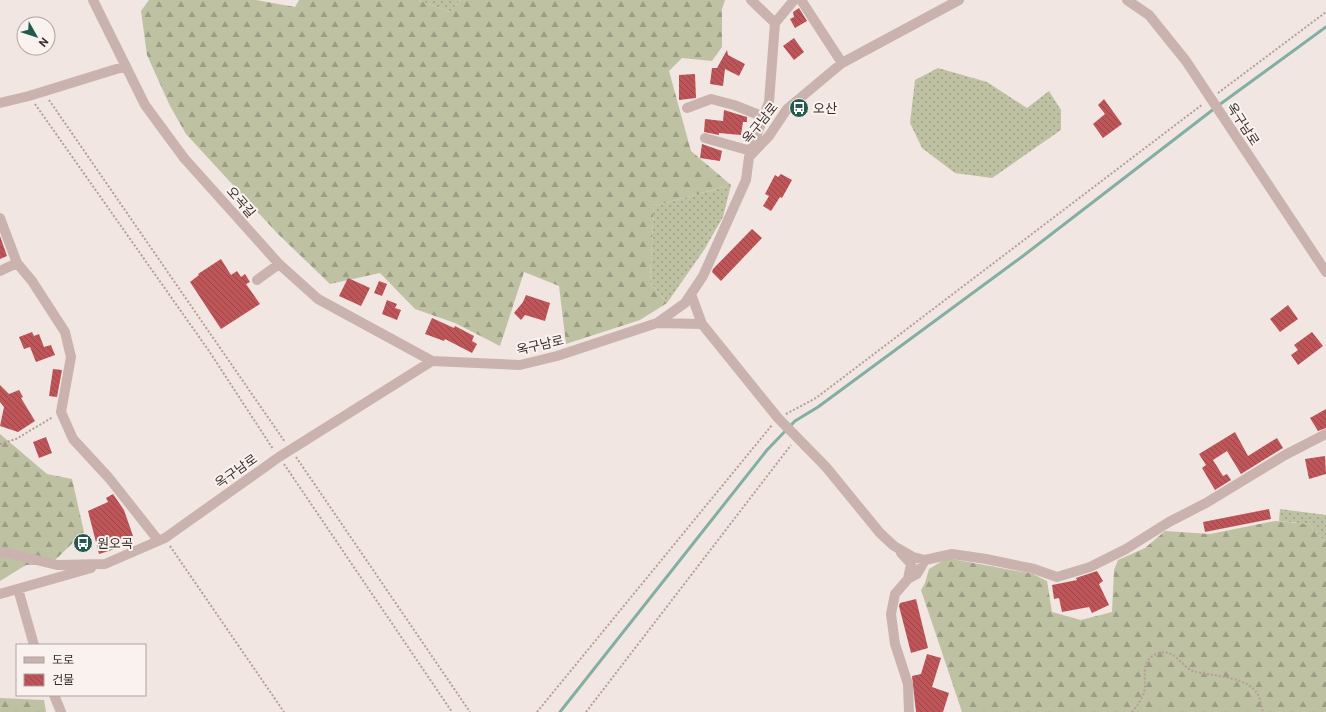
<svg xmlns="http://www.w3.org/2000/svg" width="1326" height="712" viewBox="0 0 1326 712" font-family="Roboto,'Noto Sans KR',sans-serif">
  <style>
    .grass { fill: url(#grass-dots) }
    .forest { fill: url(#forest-firs) }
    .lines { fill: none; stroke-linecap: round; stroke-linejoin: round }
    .stream { stroke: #83aea4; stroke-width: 3 }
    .building { fill: url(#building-back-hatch) }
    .path { stroke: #b69d98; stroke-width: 2; stroke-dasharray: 2 2; stroke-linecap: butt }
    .minor { stroke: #cab3ae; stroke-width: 10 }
    .labels { text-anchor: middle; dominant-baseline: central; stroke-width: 4; stroke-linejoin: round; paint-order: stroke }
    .poi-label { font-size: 13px; fill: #392d2c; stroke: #faf2ef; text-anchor: start }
    .street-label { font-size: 13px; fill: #392d2c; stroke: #faf2ef }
  </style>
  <defs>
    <pattern id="grass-dots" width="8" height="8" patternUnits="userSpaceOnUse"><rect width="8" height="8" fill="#bfc1a3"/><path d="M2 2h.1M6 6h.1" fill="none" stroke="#9c9d85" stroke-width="1.8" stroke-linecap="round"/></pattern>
    <pattern id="forest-firs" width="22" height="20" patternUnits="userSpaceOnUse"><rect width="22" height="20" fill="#bfc1a3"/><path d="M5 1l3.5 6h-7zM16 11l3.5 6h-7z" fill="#9c9d85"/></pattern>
    <pattern id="building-back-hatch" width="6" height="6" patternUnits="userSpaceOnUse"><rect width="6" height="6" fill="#be5558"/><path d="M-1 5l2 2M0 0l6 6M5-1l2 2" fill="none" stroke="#9b4749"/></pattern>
  </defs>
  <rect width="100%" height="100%" fill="#f2e6e2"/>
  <path class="grass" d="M418,0h42l-10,12z
    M938,68l49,14 40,26 22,-17 12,19v20l-69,48 -37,-5 -33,-25 -12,-25 5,-43z
    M731,185l-8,32 -19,33 -37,53 -17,-21 4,-76z
    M1280,509l46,6v28l-17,-19 -30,-3z"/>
  <path class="forest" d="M149,0h107l39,7 4,-7h119l32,12 10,-12h265l-3,9v38l-10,14 -30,-3 -13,13 22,80 40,34 -77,21 -4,76 17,21 -27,17 -74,24 -7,-58 -35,-14 -24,74 -45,-23 -40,-14 -35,-36 -50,11 -52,-50 -92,-100 -16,-28 -23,-51 -6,-44z
    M0,434l47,40 25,5 12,53 -34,33h-24l-26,16z
    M1275,521l34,3 17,19v169h-364l-41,-122 4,-7 4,-14 18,-11 86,16 14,7 5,31 29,8 31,-8 2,-42 4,-10 27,-12 20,-17 45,3z
    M0,698l44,2 2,12h-46z"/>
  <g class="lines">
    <path class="stream" d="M560,712l207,-262 28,-29 23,-14 205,-151 196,-151 107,-78"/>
  </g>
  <path class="building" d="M799,8l8,13 -12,7 -5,-9 4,-2 -1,-5z
    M794,38l10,14 -10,8 -11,-14z
    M727,50l1,5 17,9 -6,12 -14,-7 -2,17 -13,-2 2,-16h5z
    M695,74l1,24 -17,2v-25z
    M1104,99l18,25 -19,14 -10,-14 12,-10 -7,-9z
    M724,110l23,7v5h-4l-2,13 -22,-2v2l-15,-3 1,-13 18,2z
    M702,144l20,7 -2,10 -20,-3z
    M781,174l11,6 -10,18 -2,-1 -9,14 -8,-5 6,-10 -4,-2 10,-19 3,2z
    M752,229l10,9 -41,43 -9,-9 1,-3z
    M0,236l7,20 -7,3z
    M221,259l10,16 6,-4 4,6 4,-3 5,8 -4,2 14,20 -39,25 -31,-47 9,-7 -1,-1z
    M348,278l22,10 -9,18 -22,-10z
    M379,281l8,3 -5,12 -8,-3z
    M526,295l24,8 -5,18 -20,-6 -4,5 -7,-7 9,-11z
    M387,300l10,4 -2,4 6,2 -4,10 -15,-6z
    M1288,305l10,14 -18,13 -10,-13z
    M432,318l22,10 1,-2 19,10 -2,5 5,3 -5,9 -27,-14 -1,2 -19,-7z
    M32,332l2,4 5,-2 5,13 7,-2 4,10 -19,7 -6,-15 -6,2 -5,-12z
    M1312,332l11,14 -25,19 -7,-10 7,-5 -4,-5z
    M53,369l9,1 -5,27 -8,-1z
    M0,385l9,9 10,-4 4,7 -2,1 14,23 -17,11 -18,-6 4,-19 -4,-5z
    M1326,409v19l-8,3 -8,-13z
    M1235,432l13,24 29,-18 6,10 -42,26 -14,-23 -14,9 10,16 4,-2 4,6 -16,10 -13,-22 4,-3 -7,-11z
    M46,437l6,16 -13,5 -6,-16z
    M1325,456l1,18 -17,5 -4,-20z
    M113,494l11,16 9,26 -17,5 2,7 -19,6 -11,-43 20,-9 -2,-4z
    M1269,509l2,10 -66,13 -2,-10z
    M1097,571l6,10 -4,3 10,21 -17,8 -3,-6 -27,5 -3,-14 -5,1 -2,-14 25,-5 -1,-2z
    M916,599l12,49 -17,5 -12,-47 1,-3z
    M927,654l14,4 -9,29 17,6 -6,19h-27l-4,-36 9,-2z"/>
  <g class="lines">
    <path class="path" d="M1218,93l108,-81
      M49,100l236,342
      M35,104l174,247 64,98
      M786,414l30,-16 387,-294
      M0,444l16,-5 37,-22
      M296,457l174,255
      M284,464l168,248
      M170,546l114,166
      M537,712l235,-287
      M586,712l205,-267
      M1132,712c6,-7 13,-17 13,-27 0,-11 -3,-23 9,-30 19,-11 28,13 39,16 19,6 57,4 66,26 2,5 3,10 4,15"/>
    <path class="minor" d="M93,0l52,105 39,53 95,106 39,35 114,62
      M801,0l41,63
      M1127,0l22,15 37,46 140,211
      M775,23l19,-23
      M0,103l29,-7 97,-30
      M687,108l24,-9 23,6 30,12
      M705,138l46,13
      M750,153l19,-51 6,-79 -24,-23
      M0,218l17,45 15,18 33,51 6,25 -10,55 12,27 36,39 49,62
      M0,271l17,-8
      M257,280l22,-16
      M691,294l11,30 76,94 48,49 54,66 14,13 19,11 12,3 27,-6 34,5 48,10 23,8 33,-10 36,-18 43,-27 37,-19 79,-48 41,-21
      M657,323l45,1
      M0,551l57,14 48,-1 60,-26 114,-81 153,-96 88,4 37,-9 100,-33 28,-20 18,-27 43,-96 3,-23 20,-21 18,-27 55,-46 117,-63
      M901,553l10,11 -3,15
      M18,589l16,56
      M0,594l91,-26
      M54,695l7,17
      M909,712l-1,-28 -13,-40 -4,-30 4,-20 13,-15 9,-5 8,-14"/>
  </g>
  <defs>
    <symbol id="bus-disc" viewBox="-11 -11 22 22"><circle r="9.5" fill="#24594e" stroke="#faf2ef"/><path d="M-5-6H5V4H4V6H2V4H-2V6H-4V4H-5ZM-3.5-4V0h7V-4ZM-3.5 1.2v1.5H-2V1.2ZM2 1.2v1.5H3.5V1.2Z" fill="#fff"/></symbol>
  </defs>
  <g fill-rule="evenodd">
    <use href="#bus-disc" x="788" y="97" width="22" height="22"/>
    <use href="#bus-disc" x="72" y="532" width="22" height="22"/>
  </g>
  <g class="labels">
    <g class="poi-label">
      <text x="813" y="108">오산</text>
      <text x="97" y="543">원오곡</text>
    </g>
    <g class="street-label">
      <text transform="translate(760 123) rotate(-51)">옥구남로</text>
      <text transform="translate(1243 124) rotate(57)">옥구남로</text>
      <text transform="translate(241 202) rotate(49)">오곡길</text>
      <text transform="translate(540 345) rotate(-13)">옥구남로</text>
      <text transform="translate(236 471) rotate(-35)">옥구남로</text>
    </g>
  </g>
  <rect x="16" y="644" width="130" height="52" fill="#faf2ef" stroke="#ada3a1"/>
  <rect x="24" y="657" width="20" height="6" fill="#cab3ae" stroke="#ada3a1"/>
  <text x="52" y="664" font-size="12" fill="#392d2c">도로</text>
  <rect x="24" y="674" width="20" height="12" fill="url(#building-back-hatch)" stroke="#ada3a1"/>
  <text x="52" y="684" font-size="12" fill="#392d2c">건물</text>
  <g transform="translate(36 36) rotate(129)"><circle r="19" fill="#faf2ef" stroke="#ada3a1"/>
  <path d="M0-3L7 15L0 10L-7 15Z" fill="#24594e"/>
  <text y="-6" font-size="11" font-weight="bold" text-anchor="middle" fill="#392d2c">N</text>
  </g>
</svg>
